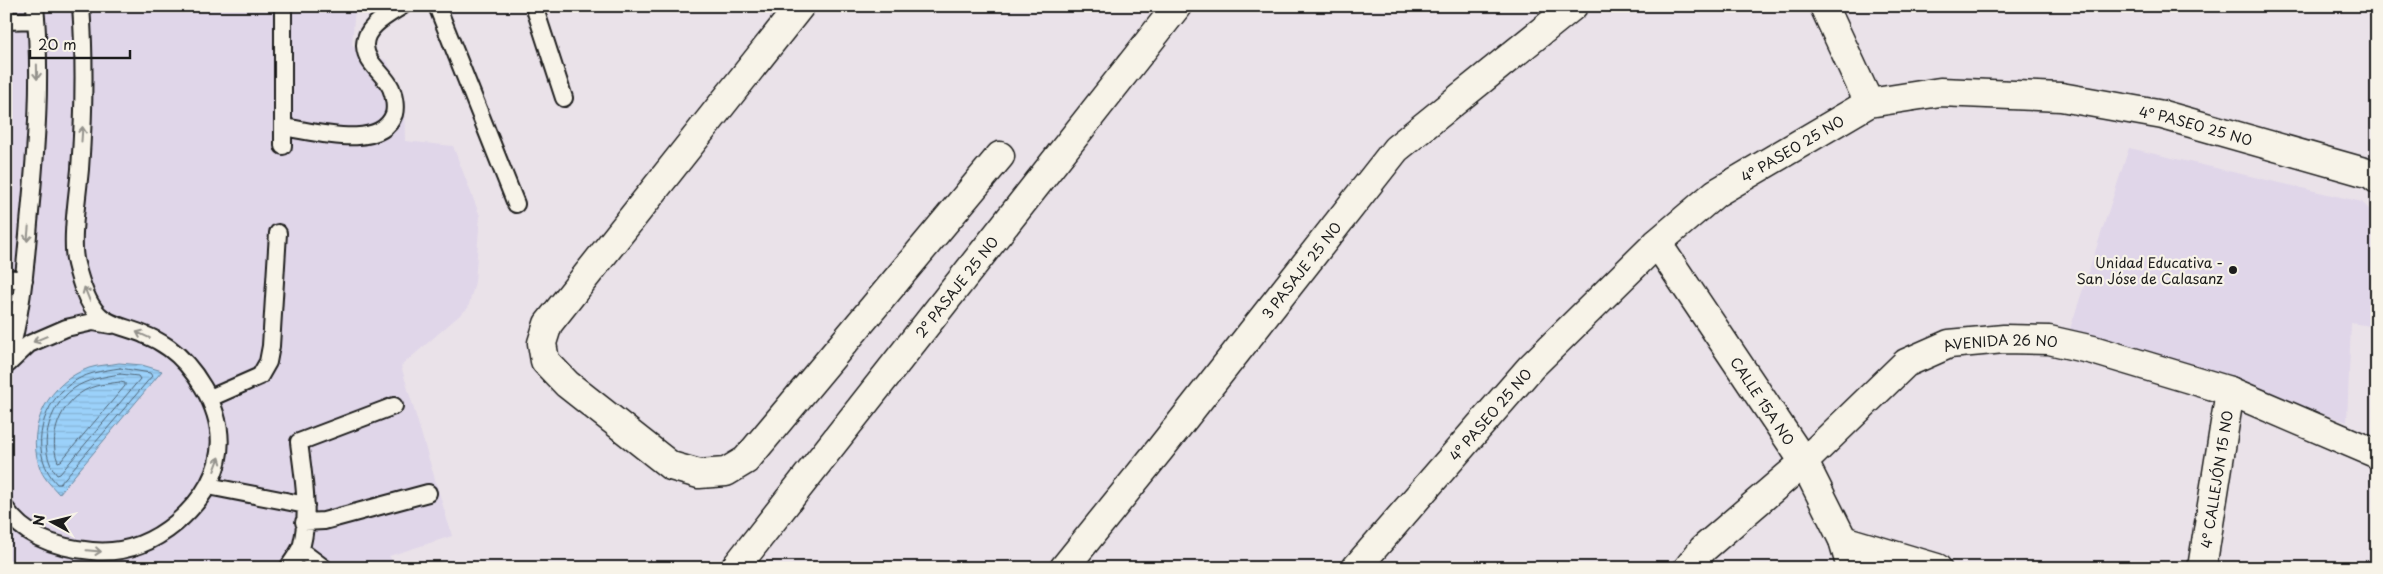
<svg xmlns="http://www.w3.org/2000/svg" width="2383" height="574" viewBox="0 0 2383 574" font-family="'Playpen Sans',sans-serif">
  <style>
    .built { fill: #e0d6e9 }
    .water { fill: url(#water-rules); stroke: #6889a1 }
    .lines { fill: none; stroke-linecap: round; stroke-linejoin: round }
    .shore { stroke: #4f6475; stroke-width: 1 }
    .lane-casing { stroke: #1c1c1c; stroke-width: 20 }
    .street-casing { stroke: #1c1c1c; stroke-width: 31 }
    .lane { stroke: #f7f3e8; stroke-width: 16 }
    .street { stroke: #f7f3e8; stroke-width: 28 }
    .oneway { stroke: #94928c }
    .poi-dot { fill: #1c1c1c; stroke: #f7f3e8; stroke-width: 2 }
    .labels { text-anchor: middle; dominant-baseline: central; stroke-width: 4.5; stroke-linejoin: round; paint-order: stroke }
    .street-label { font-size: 14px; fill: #1c1c1c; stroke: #f7f3e8 }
    .poi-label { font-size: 14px; fill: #1c1c1c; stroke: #f7f3e8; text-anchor: end }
  </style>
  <defs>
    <pattern id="water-rules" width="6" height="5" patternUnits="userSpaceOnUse" patternTransform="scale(1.25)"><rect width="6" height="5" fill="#9bd1fa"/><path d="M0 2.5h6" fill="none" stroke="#85b3d6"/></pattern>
  </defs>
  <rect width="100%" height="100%" fill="#eae2e9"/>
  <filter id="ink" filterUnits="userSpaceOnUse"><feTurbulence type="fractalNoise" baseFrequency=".02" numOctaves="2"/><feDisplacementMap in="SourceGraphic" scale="10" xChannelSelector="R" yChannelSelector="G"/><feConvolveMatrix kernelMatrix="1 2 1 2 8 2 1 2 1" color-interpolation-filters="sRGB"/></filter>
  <g filter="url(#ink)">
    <path class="built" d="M6,6h349l-3,39 35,16 17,37 1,43 48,5 27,70 -5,66 -7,26 -67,58 51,170 -63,20 8,12h-391z
      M2129,148l233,54 15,15v110l-26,-4 -4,99 -277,-93z"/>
    <path class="water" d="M119,363l23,2 20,6 -103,123c-8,-9 -17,-17 -20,-29 -13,-39 10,-83 50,-97 9,-3 21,-3 30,-5z"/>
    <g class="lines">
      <path class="shore" d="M120,368l30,5 2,3 -92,108h-3c-27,-28 -19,-76 12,-99 15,-12 32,-14 51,-17z
        M120,374l18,2 2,3 -80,95 -3,1c-21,-25 -9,-68 16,-86 14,-10 30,-12 47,-15z
        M120,382l5,1v3l-64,75 -3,1c-12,-30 7,-68 38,-76 8,-2 16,-3 24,-4z"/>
      <defs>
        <path id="lane" d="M437,6l79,198
          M534,6l30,92
          M6,21l30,-1
          M283,127c30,4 98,25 111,-13 2,-7 0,-19 -3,-26 -7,-15 -25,-24 -26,-42 -1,-19 23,-31 37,-40
          M283,146v-140
          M6,278l18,2
          M8,364l21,-20 37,-16 27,-6 18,3
          M6,366c15,-46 19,-95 23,-143 7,-72 13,-145 6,-217
          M210,398l50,-22 8,-14 3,-16 7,-113
          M208,486l98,19
          M6,509c19,29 53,39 86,42 31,3 60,-8 84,-28 44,-38 58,-84 27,-136 -9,-15 -20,-29 -34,-39 -7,-5 -16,-10 -24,-13 -14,-7 -36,-9 -47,-21 -12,-12 -18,-34 -22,-50 -6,-23 2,-71 4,-95 4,-54 5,-109 1,-163
          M304,522l20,-1 104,-28
          M300,550l24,18
          M288,568c4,-7 12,-16 14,-24 8,-33 1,-69 -3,-102l95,-36"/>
        <g id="street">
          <path d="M800,6l-252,318 -6,19 3,18 22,23 104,82 28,8 27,-2 20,-12 254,-304"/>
          <path d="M1824,6l45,97"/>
          <path id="s1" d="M1657,243l147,219 39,78 8,28"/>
          <path d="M1843,540l94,28"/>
          <path id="s2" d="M735,568l442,-562"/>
          <path id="s3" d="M1064,568l97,-120 235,-299 177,-143"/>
          <path id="s4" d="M1356,568l175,-201 126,-124 59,-50 153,-90 71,-11 121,5 102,18 208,59 6,5"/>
          <path id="s5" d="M1688,568l15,-19 101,-87 102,-99 43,-19 55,-5 45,1 44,10 137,41 147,63"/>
          <path id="s6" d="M2202,568l28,-177"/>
        </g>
      </defs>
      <use href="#lane" class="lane-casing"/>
      <use href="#street" class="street-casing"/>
      <use href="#lane" class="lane"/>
      <use href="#street" class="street"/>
    </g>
    <defs><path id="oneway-shaft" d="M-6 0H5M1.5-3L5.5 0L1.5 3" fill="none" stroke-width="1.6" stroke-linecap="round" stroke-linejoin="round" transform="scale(1.25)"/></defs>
    <g class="oneway">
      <use href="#oneway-shaft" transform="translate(37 72) rotate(89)"/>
      <use href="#oneway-shaft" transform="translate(82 134) rotate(-86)"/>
      <use href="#oneway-shaft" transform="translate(28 234) rotate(95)"/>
      <use href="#oneway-shaft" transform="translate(87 294) rotate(-112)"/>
      <use href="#oneway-shaft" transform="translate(143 335) rotate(-156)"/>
      <use href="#oneway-shaft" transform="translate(40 339) rotate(157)"/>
      <use href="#oneway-shaft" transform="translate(217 464) rotate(-69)"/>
      <use href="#oneway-shaft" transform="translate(94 551) rotate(5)"/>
    </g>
  </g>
  <circle class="poi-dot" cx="2233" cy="270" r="5"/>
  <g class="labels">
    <g class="street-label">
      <text stroke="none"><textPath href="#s4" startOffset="1029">4° PASEO 25 NO</textPath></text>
      <text stroke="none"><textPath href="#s4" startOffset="609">4° PASEO 25 NO</textPath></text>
      <text stroke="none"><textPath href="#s3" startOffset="381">3 PASAJE 25 NO</textPath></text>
      <text stroke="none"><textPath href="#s2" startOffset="358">2° PASAJE 25 NO</textPath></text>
      <text stroke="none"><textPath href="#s5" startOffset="398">AVENIDA 26 NO</textPath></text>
      <text stroke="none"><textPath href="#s1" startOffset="190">CALLE 15A NO</textPath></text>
      <text stroke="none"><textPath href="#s4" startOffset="204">4° PASEO 25 NO</textPath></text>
      <text stroke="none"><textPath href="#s6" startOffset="90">4° CALLEJÓN 15 NO</textPath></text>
    </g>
    <g class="poi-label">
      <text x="2223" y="262">Unidad Educativa -<tspan x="2223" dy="16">San Jóse de Calasanz</tspan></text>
    </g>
  </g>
  <rect width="2383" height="574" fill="none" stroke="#f7f3e8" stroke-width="25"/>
  <rect x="12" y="12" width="2358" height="549" fill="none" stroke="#1c1c1c" stroke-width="2" filter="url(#ink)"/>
  <g transform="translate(52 522) rotate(277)" stroke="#f7f3e8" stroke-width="4" paint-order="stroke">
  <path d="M0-4L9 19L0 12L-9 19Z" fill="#1c1c1c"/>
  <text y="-8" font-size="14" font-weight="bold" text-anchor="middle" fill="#1c1c1c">N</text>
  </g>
  <path d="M30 50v8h100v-8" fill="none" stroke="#1c1c1c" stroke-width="2.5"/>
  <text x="38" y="50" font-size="15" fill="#1c1c1c" stroke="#f7f3e8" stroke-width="4" paint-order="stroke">20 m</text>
</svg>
